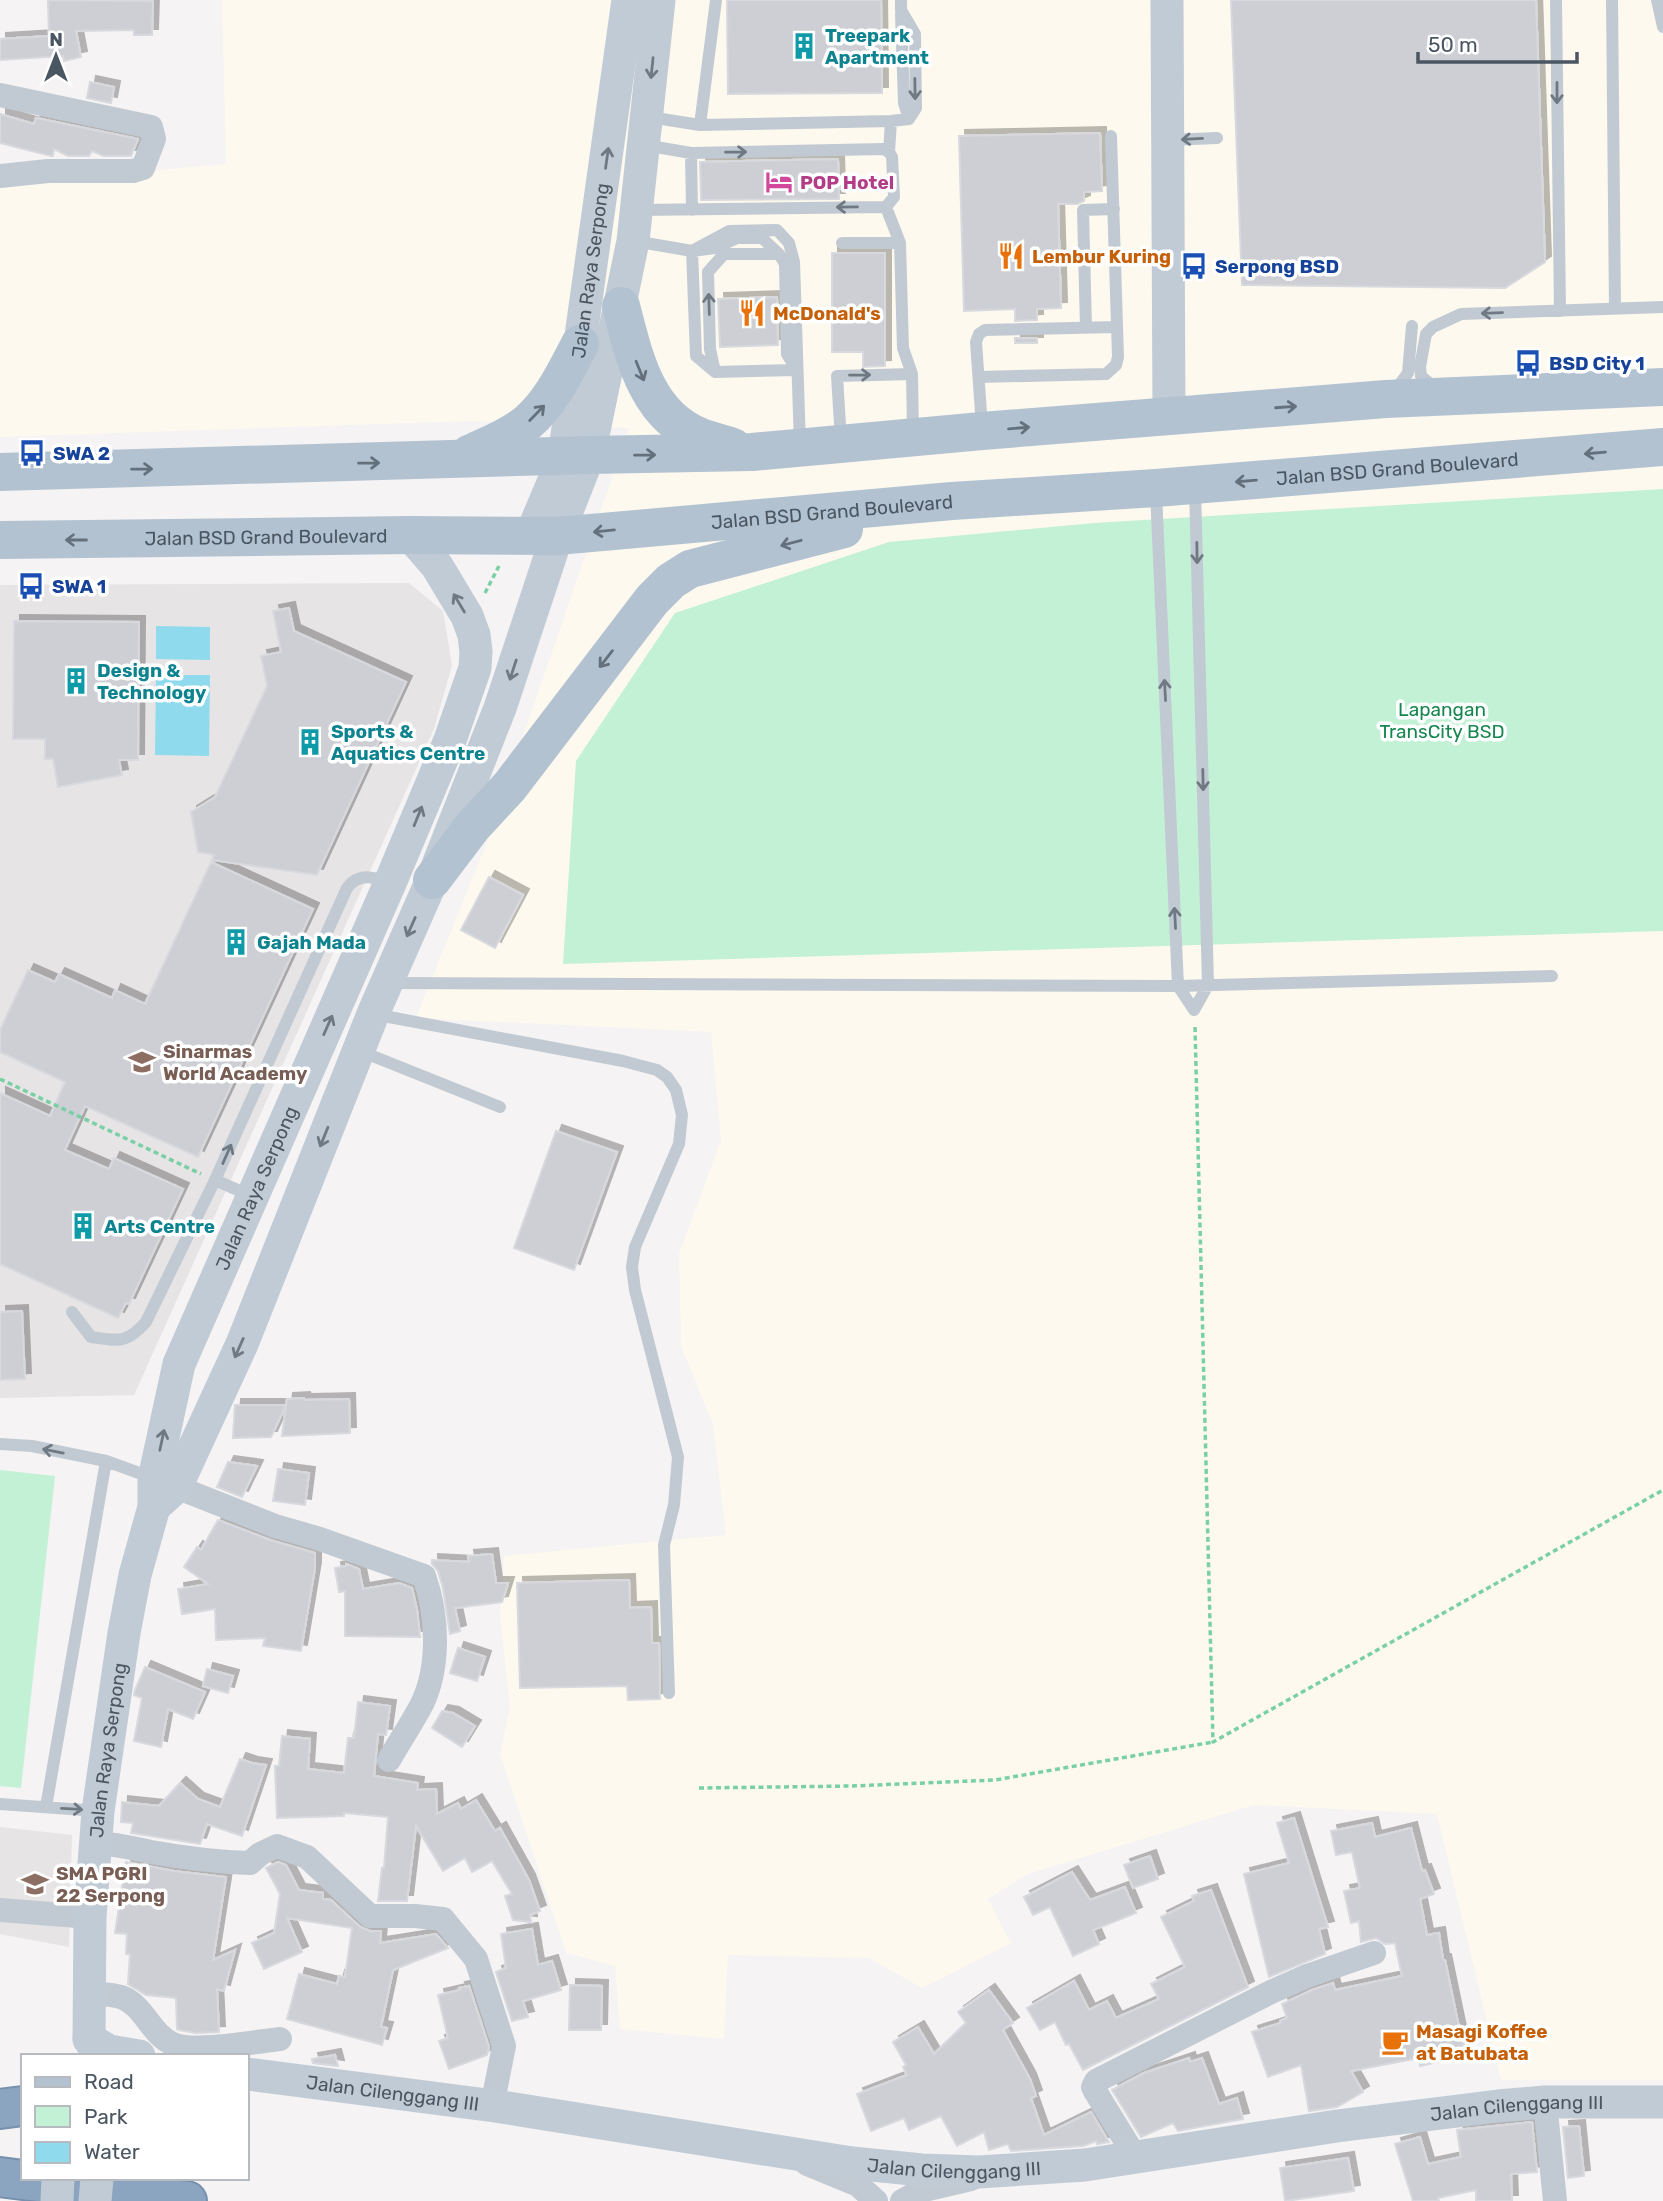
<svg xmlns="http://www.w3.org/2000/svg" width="1663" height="2201" viewBox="0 0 1663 2201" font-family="Rubik,sans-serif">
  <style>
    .commercial { fill: #fdf9ef }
    .education { fill: #e6e4e5 }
    .green { fill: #c3f1d5 }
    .water { fill: #90daee }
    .building { fill: #cdcfd5; stroke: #d7d9de; stroke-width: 2; filter: url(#shadow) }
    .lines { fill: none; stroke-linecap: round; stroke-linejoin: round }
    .highway-casing { stroke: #7690ad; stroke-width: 42 }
    .path { stroke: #7ad0a6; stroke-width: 3.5; stroke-dasharray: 5 3.5; stroke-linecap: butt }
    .lane { stroke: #c1cad2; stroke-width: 12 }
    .street { stroke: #c1cad2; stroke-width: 24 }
    .secondary { stroke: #c1cbd6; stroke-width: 33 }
    .primary { stroke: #b3c2d1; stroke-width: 38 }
    .highway { stroke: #8ba5c1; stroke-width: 38 }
    .secondary-bridge { stroke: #c1cbd6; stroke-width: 33 }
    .oneway { stroke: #6e7984 }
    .oneway2 { stroke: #6e7983 }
    .oneway3 { stroke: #64717d }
    .labels { text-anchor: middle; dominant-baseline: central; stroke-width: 7; stroke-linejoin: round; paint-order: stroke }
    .culture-label { font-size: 19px; font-weight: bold; fill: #0d838f; stroke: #fff; text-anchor: start }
    .hotel-label { font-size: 19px; font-weight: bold; fill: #b23c85; stroke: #fff; text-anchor: start }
    .food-label { font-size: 19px; font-weight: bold; fill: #c56008; stroke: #fff; text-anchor: start }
    .transit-label { font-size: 19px; font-weight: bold; fill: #164399; stroke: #fff; text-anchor: start }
    .street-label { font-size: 19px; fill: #4a5661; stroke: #fff }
    .park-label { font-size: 19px; fill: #17864f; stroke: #fff }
    .education-label { font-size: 19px; font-weight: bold; fill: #785e54; stroke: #fff; text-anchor: start }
  </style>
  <defs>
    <filter id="shadow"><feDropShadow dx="6" dy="-6" stdDeviation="0" flood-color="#0004"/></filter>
  </defs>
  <rect width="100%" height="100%" fill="#f5f3f3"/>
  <path class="commercial" d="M222,0h1441v2080h-162l-64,-266 -183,-9 -226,69 -40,25 23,44 -89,45 -53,-30 -141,-3 -4,84 -104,-10 -5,-63 -49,-13 -66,-199 10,-46 -10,-93 4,-59 222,-21 -13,-110 -32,-79 -2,-92 42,-114 -10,-108 -295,-14 69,-171 144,-419 -158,-7 -471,16v-253l226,-20z"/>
  <path class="education" d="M409,583l34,28 9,54 -18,64 -300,666 -134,3v-813z
    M0,1827l72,8 -3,112 -69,-13z"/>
  <path class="green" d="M1663,489v442l-1100,33 13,-203 99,-148 214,-71 205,-19z
    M0,1470l55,6 -34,312 -21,-2z"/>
  <path class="water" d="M156,626l54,1v33l-54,-1z
    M156,675h54l-1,81 -54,-1z"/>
  <path class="building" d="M48,0l105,1 -1,34h-18v-5l-58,1 5,26 -17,4 -1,-5 -63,4v-21l49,-3z
    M727,0h154l1,93 -154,1z
    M1231,0h305l9,262 -40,26 -263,-3z
    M90,82l24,5 -3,16 -24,-5z
    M0,114l34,10 2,-6 102,21 -7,17h-27l-12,-5 -3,5h-21l-14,-7 -1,7h-2l-51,-13z
    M1100,133l2,58 -18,1v9l-7,3h-19l3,104 -24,1v11l-22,1v-12l-51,2 -5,-175z
    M838,159l1,40 -138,1 -1,-38z
    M832,253h53v113l-22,1v-15h-31z
    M777,297l1,48 -58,2 -2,-48z
    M1015,338h22v5h-22z
    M289,608l5,23 112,51 -89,193 -105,-15 2,-5 -16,-3 -7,-40 24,-15 52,-111 -6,-30 20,-4 -8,-41z
    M14,621l125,1 -1,138h-19l3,15 -64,12 -5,-28h-8v-20h-32z
    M211,862l102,47 -115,248 -113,-51 -20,44 44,19 5,-11 69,31 -54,115 -3,-1 -8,15 -118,-54v-171l50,23 15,-34 -65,-30v-22l28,-60 27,12 4,-8 53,24 3,-8 30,14z
    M489,877l34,18 -28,53 -34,-18z
    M556,1131l61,21 -43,118 -60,-22z
    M22,1311l3,68 -25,1v-68z
    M304,1398l1,2 44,-1 1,34 -68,3 5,-37z
    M235,1405h51l-15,32 -38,1z
    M228,1462l29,4 -15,31 -25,-10z
    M278,1469l31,4 -4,32 -32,-4z
    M218,1520l52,20 45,13v15l-14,83 -38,-5 2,-8 -49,2 -1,-31 -33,5 -4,-25 30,-5 -24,-17 13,-20 4,3z
    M492,1554l4,29h12l-6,19 -47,6 5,23 -10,3 -7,-46 -5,-17 -6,-7v-4l37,2 -1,-6z
    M346,1564l13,5 4,20 36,-6 13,5 5,22 3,27 -75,-1v-45l-6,1 -4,-24 11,-2z
    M629,1580l1,28 21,-1 1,36h7l1,56 -32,1 -1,-14 -107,2 -3,-105z
    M458,1648l27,9 -8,24 -27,-8z
    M145,1667l60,25 -12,27 -25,-10 -7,38 -27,-6 8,-43 -8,-3 1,-5z
    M207,1669l26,7 -5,17 -25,-7z
    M358,1702l32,4 -4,29 -8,-1 -4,42 44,7 -1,7 19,-1 1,25 21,-11 3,6 15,-9 19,31 5,-3 29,52 11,31 -10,4 1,7 -18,-2 -8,-24 7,-2 -20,-33 -20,11 -7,-14 -22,13 -27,-45 -9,75h-29l4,-33h2l4,-51 -44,-4v3l-67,2 -2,-52h4l3,-30 28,3 -2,30 36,4 4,-35h6z
    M442,1711l11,2 22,13 -13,21 -30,-19z
    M240,1759l12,4 14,2 -24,71 -35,-12 -7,20 -69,-11 2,-10 -12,-1 1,-20 37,4 21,-23 18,16 22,8z
    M1294,1818l34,109 -9,2 6,25 -56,23 -25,-103 45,-11 -12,-40z
    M1372,1823l3,14 36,-9 11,43 3,-1 9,24 -14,5 7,36 12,-2 4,27h2l20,96 -45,10 -1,-8 -68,13 12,21 -26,15 -28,4 -8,-46 -33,12 -16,-45 28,-9v-2l7,-3 -5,-14 30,-14 21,-7 2,7 67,-14 -7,-33 -10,1 -9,-6 -15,4 -2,-21 -8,2 -7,-32 16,-3 -8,-36 -16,3 -5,-24z
    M1150,1856l8,23 -25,9 -9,-23z
    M126,1862l48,9 52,6 -13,83 22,-10 -11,41 -7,-2 2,43 -23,1 -17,-3 -2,-1 -1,-31 -30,-3 -18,-11 2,-30h-4l1,-20 -12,-1z
    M278,1862l8,3 13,25 24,3v6l8,1 29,27 10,4h11l-1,12 56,-9 12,14 -55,22 -12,57 6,1 -5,17 -95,-26 12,-45 38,10 2,-8 6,1 7,-49 -65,-10 15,34 -38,17 -12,-26 22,-10 6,-39 -14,-26z
    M1072,1872l18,28 35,-13 11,26 -43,17 6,14 -26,12 -23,-49 -17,8 -9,-18z
    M1211,1890l37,97 -165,83 -14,-26 -3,1 -11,-23 -15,8 -13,-22 47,-27 15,29 18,-9 9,17 43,-19 -8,-15 34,-17 -24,-50 33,-16 -2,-5z
    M532,1929l6,36 14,-4 9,29 -38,11 5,16 -16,4 -16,-49 10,-4 -5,-34z
    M570,1985l32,1 -1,44h-32z
    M469,1986l20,61 -2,8 -38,14 -10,-28 9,-3 -10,-43 22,-5 -1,-2z
    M989,1990l24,33 -10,7 27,49 6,17 -5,2 13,37 47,-23 18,30 -12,2 -1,-3 -13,5 -72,5 -3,-7 -19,6 -5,-18 -27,14 -16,-30 -32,14 -5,-12 -33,13 -14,-37 50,-19 -4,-8 3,-2 -13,-23 25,-15 16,27 32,-31 -8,-11z
    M335,2055l3,11 -25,-3 -1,-4z
    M1189,2058l1,4 12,-4 17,46 18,-6 6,21 -65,12 -5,-8 -32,14 -29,-47 32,-17z
    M1532,2122l5,50 -26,2 1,27h-36v-11l-38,8 1,3h-26l-18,-57 25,-7 8,27 33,-7 -4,-27z
    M1579,2126l5,50 -16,2 -5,-51z
    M1348,2158l6,33 -69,10 -5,-33z"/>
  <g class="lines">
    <defs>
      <path id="highway" d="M0,2109l23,-3
        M0,2177l187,24"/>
    </defs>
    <use href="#highway" class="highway-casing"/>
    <path class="path" d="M485,593l14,-27
      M1195,1027l18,715 450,-252
      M0,1079l201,95
      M699,1788l153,-2 143,-6 218,-38"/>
    <path class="lane" d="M1556,0l4,311
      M1612,0l3,309
      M1657,0l6,27
      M901,14l3,89 5,16
      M649,117l51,8 191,-4 18,-2 7,-11 -1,-74 -14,-24v-10
      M700,125l16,-125
      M1169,140l48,-2
      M889,152l2,-31
      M691,153l1,57
      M886,207l14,36
      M639,210l247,-3 8,-10 -2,-40 -3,-5 -6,-3 -192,4 -47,-8
      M634,241l58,10 23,-3 22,-10h25l17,16
      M842,243h58l3,105 9,26
      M692,251l37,-20 48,-1 12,13 5,19 6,183
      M692,251l4,105 19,16 82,-2
      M1086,328l-3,-118 31,-1
      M715,372l-5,-23 -2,-77 16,-18h55l6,10 2,90 10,16
      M979,377l127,-3 10,-9 2,-8 -7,-221
      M1435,388l-14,-12 -1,-9 6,-33 7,-7 28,-13 202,-7
      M1396,389l12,-16 4,-47
      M982,427l-6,-85 3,-8 6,-4 132,-3
      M841,441l-4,-65 75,-2 1,58
      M1156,492l22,494 16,24 14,-25 -13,-497
      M390,983l788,3 374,-10
      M373,1014l250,47 34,9 10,7 9,13 6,25 -3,29 -44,103 -3,20 3,23 43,167 -4,48 -10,40 5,148
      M360,1051l140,56
      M251,1196l-36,-16 132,-292c12,-16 27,-11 43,-5
      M72,1312l19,25c29,4 35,7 55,-15l69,-142
      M0,1444l32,2 74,15 47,17
      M0,1804l98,7
      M46,1807l60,-346"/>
    <path class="street" d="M0,95l151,32 3,12 -11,29 -10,3h-85l-48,5
      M161,1481l114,45 45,13 104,37c14,39 16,90 -2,128 -10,19 -22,37 -33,56
      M96,1843c20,1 36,5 55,9 33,6 66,10 99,11l10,-9 17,-8 30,11 63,59h45l28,3 33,40 28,87 -12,60
      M0,1910l90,7
      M89,1993c10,1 23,1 32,4 23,8 30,38 52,47 22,9 80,-2 107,-5
      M1545,2102l10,99
      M1136,2158l-41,-67 -2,-4 3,-6 175,-89 36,-16 67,-23
      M807,2164l51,21 18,16
      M902,2201l18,-10 51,-12"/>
    <g class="secondary">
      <path d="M1167,0l2,416"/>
      <path id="s1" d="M531,535l33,-78 64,-457"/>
      <path d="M154,1507l22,-20 66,-143 131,-330 59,-134 68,-172 57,-172 32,-81 44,-214 26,-241"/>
      <path d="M89,2039l20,12 30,5"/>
      <path id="s2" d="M100,2056l-11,-17 1,-122 8,-106 26,-178 11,-58 19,-68v-28l25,-115 211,-481 60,-143 25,-72 1,-16 -2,-17 -7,-19 -30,-50 -27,-31"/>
      <path id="s3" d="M247,2074l248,32 357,57 70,7 57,2 106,-7 252,-39 161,-20 47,-4h118"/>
    </g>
    <g class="primary">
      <path d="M621,306c13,50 25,110 80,131 10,4 21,6 32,10"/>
      <path d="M469,454c19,-9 43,-18 59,-32 24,-21 37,-50 52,-78"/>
      <path d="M0,472l589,-17 163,-3 230,-21 404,-32 277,-12"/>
      <path id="s4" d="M0,540l410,-5 147,1 395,-35 204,-13 507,-41"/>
      <path d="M432,880l41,-54 37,-40 142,-186 19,-19 19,-12 154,-40"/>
    </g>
    <use href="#highway" class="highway"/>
    <path class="secondary-bridge" d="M57,2201l1,-23
      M95,2201l2,-23"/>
  </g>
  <defs><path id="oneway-shaft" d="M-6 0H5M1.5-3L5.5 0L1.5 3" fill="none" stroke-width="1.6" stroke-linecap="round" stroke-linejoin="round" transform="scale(1.75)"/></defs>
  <g class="oneway">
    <use href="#oneway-shaft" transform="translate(652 68) rotate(96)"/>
    <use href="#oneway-shaft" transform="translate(607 158) rotate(-82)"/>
    <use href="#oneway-shaft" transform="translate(459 603) rotate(-121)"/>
    <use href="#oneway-shaft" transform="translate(513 670) rotate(108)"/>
    <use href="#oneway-shaft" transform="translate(418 816) rotate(-68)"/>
    <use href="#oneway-shaft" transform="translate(411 927) rotate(114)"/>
    <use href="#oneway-shaft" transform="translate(328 1025) rotate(-66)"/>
    <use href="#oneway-shaft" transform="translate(324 1137) rotate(112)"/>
    <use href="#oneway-shaft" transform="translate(239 1348) rotate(114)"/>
    <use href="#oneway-shaft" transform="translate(162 1440) rotate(-78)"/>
  </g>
  <g class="oneway2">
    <use href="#oneway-shaft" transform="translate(915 89) rotate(89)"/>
    <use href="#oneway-shaft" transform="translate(1557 93) rotate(90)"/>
    <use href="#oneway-shaft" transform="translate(1192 139) rotate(177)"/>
    <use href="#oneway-shaft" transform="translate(736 152) rotate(-1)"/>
    <use href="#oneway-shaft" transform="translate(847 207) rotate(179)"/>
    <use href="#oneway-shaft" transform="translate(709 304) rotate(-92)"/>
    <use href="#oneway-shaft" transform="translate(1492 313) rotate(178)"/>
    <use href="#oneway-shaft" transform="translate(860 375) rotate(-1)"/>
    <use href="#oneway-shaft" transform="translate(1197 553) rotate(89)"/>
    <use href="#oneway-shaft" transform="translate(1165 690) rotate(-93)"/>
    <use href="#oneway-shaft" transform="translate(1203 780) rotate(89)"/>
    <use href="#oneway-shaft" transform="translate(1175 918) rotate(-93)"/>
    <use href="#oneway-shaft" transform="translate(227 1154) rotate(-66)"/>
    <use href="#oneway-shaft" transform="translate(53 1451) rotate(-169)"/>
    <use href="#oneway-shaft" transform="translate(72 1809) rotate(3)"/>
  </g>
  <g class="oneway3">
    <use href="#oneway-shaft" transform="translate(640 371) rotate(68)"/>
    <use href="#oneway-shaft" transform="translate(1286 407) rotate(-4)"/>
    <use href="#oneway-shaft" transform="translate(537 413) rotate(-46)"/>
    <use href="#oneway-shaft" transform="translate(1019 428) rotate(-5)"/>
    <use href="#oneway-shaft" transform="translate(1595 453) rotate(175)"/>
    <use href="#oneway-shaft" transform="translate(645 455) rotate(-1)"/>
    <use href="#oneway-shaft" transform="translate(369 463) rotate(-1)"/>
    <use href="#oneway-shaft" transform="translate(142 469) rotate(-1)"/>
    <use href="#oneway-shaft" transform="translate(1246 481) rotate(175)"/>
    <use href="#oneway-shaft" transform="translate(604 531) rotate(174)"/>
    <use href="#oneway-shaft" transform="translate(76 540) rotate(180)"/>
    <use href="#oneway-shaft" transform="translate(791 543) rotate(165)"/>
    <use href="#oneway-shaft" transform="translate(606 659) rotate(128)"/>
  </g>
  <defs>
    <symbol id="building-bare" viewBox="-9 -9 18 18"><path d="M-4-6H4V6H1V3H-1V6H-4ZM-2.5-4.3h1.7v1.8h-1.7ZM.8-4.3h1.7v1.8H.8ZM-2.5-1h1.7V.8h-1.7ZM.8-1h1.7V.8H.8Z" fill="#0f9aa8" stroke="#fff" stroke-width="2.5" paint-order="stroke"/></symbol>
    <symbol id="hotel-bare" viewBox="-9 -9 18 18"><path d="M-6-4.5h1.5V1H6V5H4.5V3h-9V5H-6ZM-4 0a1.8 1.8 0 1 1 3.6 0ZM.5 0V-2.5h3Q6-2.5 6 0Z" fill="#d1479c" stroke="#fff" stroke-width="2.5" paint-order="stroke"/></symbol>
    <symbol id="restaurant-bare" viewBox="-9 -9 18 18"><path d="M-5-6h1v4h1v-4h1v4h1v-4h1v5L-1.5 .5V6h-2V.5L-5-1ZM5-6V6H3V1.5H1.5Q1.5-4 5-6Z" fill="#e8710a" stroke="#fff" stroke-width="2.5" paint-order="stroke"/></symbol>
    <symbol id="bus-bare" viewBox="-9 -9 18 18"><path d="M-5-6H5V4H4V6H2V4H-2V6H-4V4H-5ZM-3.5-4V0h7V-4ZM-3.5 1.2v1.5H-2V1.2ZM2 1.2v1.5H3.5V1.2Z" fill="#1a4fb4" stroke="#fff" stroke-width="2.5" paint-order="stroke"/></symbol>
    <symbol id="school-bare" viewBox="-9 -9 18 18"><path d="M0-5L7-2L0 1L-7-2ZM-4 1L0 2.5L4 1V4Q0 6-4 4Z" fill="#8d6e63" stroke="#fff" stroke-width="2.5" paint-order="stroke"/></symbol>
    <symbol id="cafe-bare" viewBox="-9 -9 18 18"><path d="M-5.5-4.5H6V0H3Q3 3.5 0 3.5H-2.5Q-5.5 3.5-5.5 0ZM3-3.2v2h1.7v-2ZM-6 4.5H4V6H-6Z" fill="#e8710a" stroke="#fff" stroke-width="2.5" paint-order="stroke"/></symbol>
  </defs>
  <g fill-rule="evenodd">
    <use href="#building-bare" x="785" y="27" width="38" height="38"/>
    <use href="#hotel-bare" x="760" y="163" width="38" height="38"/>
    <use href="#restaurant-bare" x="992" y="237" width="38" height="38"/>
    <use href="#bus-bare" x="1175" y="247" width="38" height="38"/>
    <use href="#restaurant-bare" x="733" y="294" width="38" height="38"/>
    <use href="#bus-bare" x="1509" y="344" width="38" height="38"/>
    <use href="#bus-bare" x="13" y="434" width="38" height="38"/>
    <use href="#bus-bare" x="12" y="567" width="38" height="38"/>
    <use href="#building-bare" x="57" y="662" width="38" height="38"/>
    <use href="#building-bare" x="291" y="723" width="38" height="38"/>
    <use href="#building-bare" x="217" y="923" width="38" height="38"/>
    <use href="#school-bare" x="123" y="1043" width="38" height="38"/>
    <use href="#building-bare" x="64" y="1207" width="38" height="38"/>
    <use href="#school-bare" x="16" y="1865" width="38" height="38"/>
    <use href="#cafe-bare" x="1376" y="2023" width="38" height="38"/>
  </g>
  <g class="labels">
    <g class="culture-label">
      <text x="825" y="35">Treepark<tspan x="825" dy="22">Apartment</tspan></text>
      <text x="97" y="670">Design &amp;<tspan x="97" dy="22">Technology</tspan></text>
      <text x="331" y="731">Sports &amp;<tspan x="331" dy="22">Aquatics Centre</tspan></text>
      <text x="257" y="942">Gajah Mada</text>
      <text x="104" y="1226">Arts Centre</text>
    </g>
    <g class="hotel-label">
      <text x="800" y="182">POP Hotel</text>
    </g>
    <g class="food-label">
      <text x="1032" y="256">Lembur Kuring</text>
      <text x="773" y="313">McDonald's</text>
      <text x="1416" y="2031">Masagi Koffee<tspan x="1416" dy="22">at Batubata</tspan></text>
    </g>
    <g class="transit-label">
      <text x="1215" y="266">Serpong BSD</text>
      <text x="1549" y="363">BSD City 1</text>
      <text x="53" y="453">SWA 2</text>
      <text x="52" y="586">SWA 1</text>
    </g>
    <g class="street-label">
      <text stroke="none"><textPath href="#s1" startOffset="273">Jalan Raya Serpong</textPath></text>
      <text stroke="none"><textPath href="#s4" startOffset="1400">Jalan BSD Grand Boulevard</textPath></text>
      <text stroke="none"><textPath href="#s4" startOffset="833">Jalan BSD Grand Boulevard</textPath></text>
      <text stroke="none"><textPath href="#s4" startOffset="266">Jalan BSD Grand Boulevard</textPath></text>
      <text stroke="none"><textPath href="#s2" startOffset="896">Jalan Raya Serpong</textPath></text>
      <text stroke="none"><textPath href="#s2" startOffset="310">Jalan Raya Serpong</textPath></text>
      <text stroke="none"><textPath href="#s3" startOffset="147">Jalan Cilenggang III</textPath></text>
      <text stroke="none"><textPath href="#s3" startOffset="1281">Jalan Cilenggang III</textPath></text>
      <text stroke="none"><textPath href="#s3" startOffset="714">Jalan Cilenggang III</textPath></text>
    </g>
    <g class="park-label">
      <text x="1442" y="709">Lapangan<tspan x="1442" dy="22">TransCity BSD</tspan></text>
    </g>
    <g class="education-label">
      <text x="163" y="1051">Sinarmas<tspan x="163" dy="22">World Academy</tspan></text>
      <text x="56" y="1873">SMA PGRI<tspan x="56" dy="22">22 Serpong</tspan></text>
    </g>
  </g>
  <rect x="21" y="2054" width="228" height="126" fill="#ffffff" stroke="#b7bbc0" stroke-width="2"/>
  <rect x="35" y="2077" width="35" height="10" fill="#b3c2d1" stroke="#b7bbc0" stroke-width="2"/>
  <text x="84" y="2089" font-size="21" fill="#4a5661">Road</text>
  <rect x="35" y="2106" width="35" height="21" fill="#c3f1d5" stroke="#b7bbc0" stroke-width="2"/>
  <text x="84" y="2124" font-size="21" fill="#4a5661">Park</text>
  <rect x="35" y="2142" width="35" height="21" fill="#90daee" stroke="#b7bbc0" stroke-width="2"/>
  <text x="84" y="2159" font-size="21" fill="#4a5661">Water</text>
  <g transform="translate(56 56)" stroke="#ffffff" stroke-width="5" paint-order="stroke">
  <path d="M0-5L12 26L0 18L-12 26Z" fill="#4a5661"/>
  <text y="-10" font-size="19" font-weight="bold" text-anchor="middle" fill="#4a5661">N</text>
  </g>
  <path d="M1418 52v10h159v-10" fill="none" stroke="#4a5661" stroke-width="3.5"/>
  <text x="1428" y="52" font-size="21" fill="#4a5661" stroke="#ffffff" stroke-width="5" paint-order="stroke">50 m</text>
</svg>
